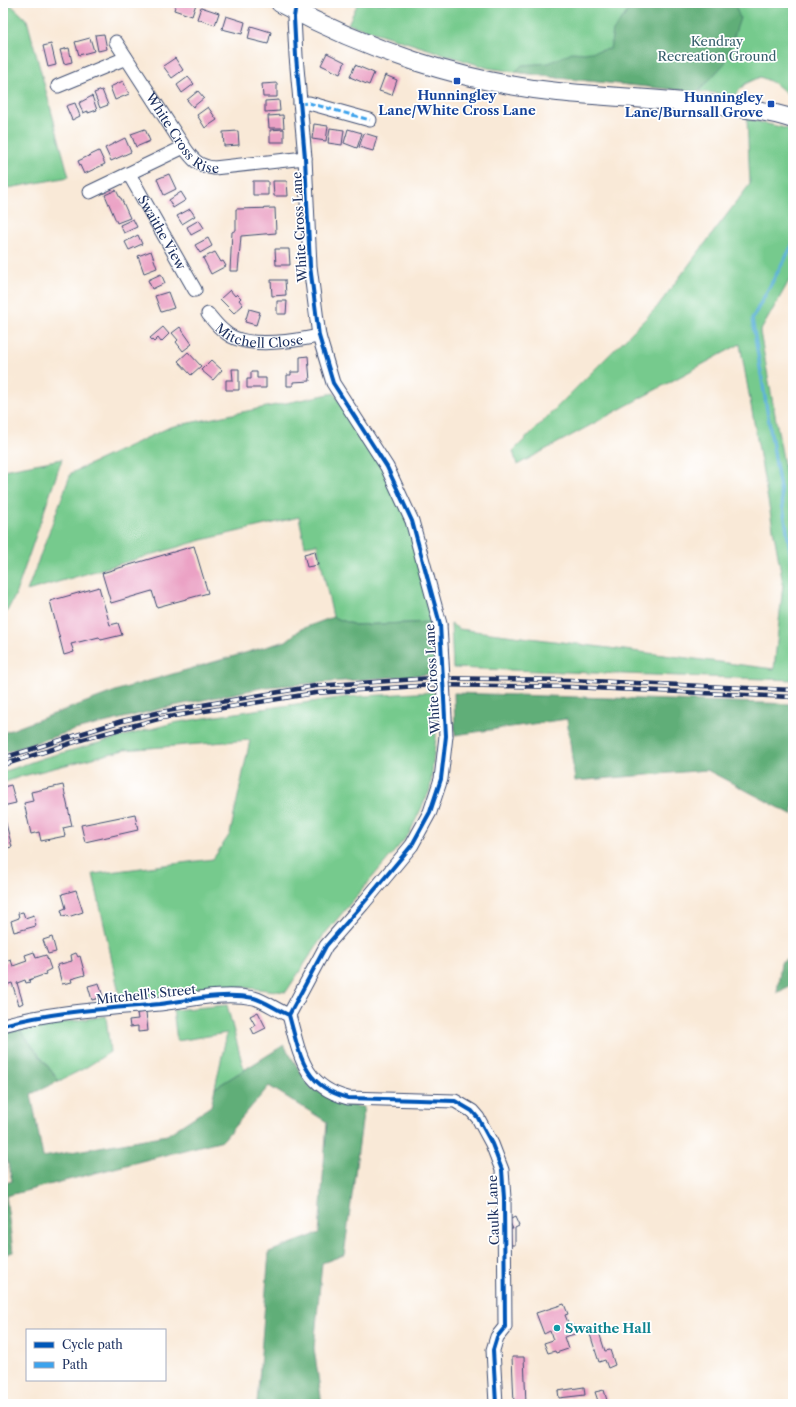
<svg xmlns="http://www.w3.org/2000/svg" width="796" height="1407" viewBox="0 0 796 1407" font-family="'Libre Caslon Text',serif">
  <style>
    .green { fill: #76ca8d; stroke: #487c76 }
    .forest { fill: #60ae78; stroke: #3e6e6b }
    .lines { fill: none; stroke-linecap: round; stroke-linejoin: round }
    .stream { stroke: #5eb2da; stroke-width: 3.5 }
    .building { fill: #eba2c5 }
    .street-casing { stroke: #3c4b70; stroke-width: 15 }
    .secondary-casing { stroke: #3c4b70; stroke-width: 20 }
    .street { stroke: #fff; stroke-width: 13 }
    .secondary { stroke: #fff; stroke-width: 18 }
    .rail-casing { stroke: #1b2f5e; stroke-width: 4.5 }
    .rail { stroke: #fff; stroke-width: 3; stroke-dasharray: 9; stroke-linecap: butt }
    .street-bridge-casing { stroke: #3c4b70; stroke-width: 15; stroke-linecap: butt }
    .street-bridge { stroke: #fff; stroke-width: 13 }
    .quiet { stroke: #3da3ed; stroke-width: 3; stroke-dasharray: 6 3; stroke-linecap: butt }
    .cycleway-casing { stroke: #fff; stroke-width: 6 }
    .cycleway { stroke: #0057b8; stroke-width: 4 }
    .transit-dot { fill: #1a4fb4; stroke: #fff; stroke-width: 1.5 }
    .culture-dot { fill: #0f9aa8; stroke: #fff; stroke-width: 1.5 }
    .labels { text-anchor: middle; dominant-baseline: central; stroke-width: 3.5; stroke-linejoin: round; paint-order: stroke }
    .park-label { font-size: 13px; fill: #365e6c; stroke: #fff }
    .transit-label { font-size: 13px; font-weight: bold; fill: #164399; stroke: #fff }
    .street-label { font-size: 13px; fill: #1b2f5e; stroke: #fff }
    .culture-label { font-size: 13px; font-weight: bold; fill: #0d838f; stroke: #fff; text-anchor: start }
  </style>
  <rect width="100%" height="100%" fill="#fff"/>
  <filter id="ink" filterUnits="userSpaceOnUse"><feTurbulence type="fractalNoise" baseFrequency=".025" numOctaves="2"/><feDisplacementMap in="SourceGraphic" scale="8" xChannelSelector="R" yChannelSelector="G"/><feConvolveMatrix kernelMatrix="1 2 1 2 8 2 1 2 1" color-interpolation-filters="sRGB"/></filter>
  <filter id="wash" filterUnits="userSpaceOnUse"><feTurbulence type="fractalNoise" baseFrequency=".012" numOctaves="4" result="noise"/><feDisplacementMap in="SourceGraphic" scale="16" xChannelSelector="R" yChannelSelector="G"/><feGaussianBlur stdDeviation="0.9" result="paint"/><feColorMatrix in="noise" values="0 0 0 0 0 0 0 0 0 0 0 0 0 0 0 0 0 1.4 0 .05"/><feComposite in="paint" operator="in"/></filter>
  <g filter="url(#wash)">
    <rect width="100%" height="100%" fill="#f9e9d7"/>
    <path class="green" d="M3,3h6l18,17 42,157 -66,12z
      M358,3h435v99c-10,-14 -17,-19 -33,-25l-15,7 -10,11 -176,-17 -71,-10 -140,-44z
      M747,119l46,11v144l-33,58 33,182v166l-340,-12 -2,-44 8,5 315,40 9,-85 -43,-240 -223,121 -4,-14 144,-144 93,-123z
      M334,393l50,75 25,56 24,98 -78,3 -22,-8 -16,-73 -12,2 -6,-29 -97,23 -175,51 44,-118 99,-46z
      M62,459l-47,137 -12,23v-149z
      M434,692l2,45 -6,53 -21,44 -86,102 -37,56 -47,-5 -118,15 -28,-128 120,-15 17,-25 20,-94 -126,10 -105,27 -16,6v-11l40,-14 130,-35 88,-14 85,-12z
      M227,1005l17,65 -29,18 12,-55 -50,8 -4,-31z
      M106,1016l4,36 -25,16 -26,13 -40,-52z"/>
    <path class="forest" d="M634,3h100l6,15 -15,45 -27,29 -139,-14 -44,-6 7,-7 27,-2 23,-11 12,1 26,-4 3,-18z
      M333,617l22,8 78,-3 1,52 -168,13 -102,21 -89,22 -72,23v-20l118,-44 165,-48 15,-12z
      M454,693l339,11v111l-86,-45 -132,11 -8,-62 -112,16z
      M793,955v29l-16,9 4,-31z
      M19,1029l40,52 -28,13 12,63 124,-22 44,-29 4,-18 69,-43 25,41 30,18 25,3 -20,148 -22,8 -8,85 8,56h-65l12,-152 50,-19 8,-111 -58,-36 -46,54 -217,56 7,56 -10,3v-71l9,-3 -9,-38v-109z"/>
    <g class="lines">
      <path class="stream" d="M793,244l-41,75 41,248"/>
    </g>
    <g id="blocks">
      <path class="building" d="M176,3l20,1 -4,12 -18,-6z
        M201,7l18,6 -4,12 -18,-6z
        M226,16l19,6 -3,12 -20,-5z
        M251,26l20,6 -3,12 -20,-5z
        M104,34l3,15 -9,2 -3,-16z
        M90,38l4,13 -15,4 -4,-13z
        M51,44l5,21 -8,2 -5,-21z
        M69,48l3,14 -8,2 -4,-14z
        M327,53l18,9 -5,12 -19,-9z
        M175,58l8,12 -11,8 -9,-12z
        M355,65l19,8 -5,12 -19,-8z
        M385,75l12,5 -5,15 -13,-4z
        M188,77l6,7 -12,9 -5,-8z
        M123,81l6,13 -14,6 -5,-13z
        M277,83v14h-14l-1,-13z
        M102,90l6,15 -8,3 -6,-15z
        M198,91l6,7 -11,9 -6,-7z
        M92,96l5,14 -9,3v-2l-5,2 -4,-10z
        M279,100l1,11 -15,1v-11z
        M75,103l5,13 -8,4 -6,-14z
        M208,107l9,13 -12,8 -8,-13z
        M283,115l1,13h-15l-1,-12z
        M314,124l14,2 -2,15 -14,-2z
        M330,128l14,2 -2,15 -14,-2z
        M145,129l5,12 -14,6 -5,-13z
        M284,129v13h-14v-12z
        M348,129l14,4 -5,15 -13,-5z
        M238,131l1,14 -15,1 -1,-14z
        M364,133l13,4 -4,14 -14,-4z
        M125,138l6,14 -20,9 -6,-13z
        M99,151l6,13 -21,10 -6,-13z
        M169,174l7,15 -12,6 -7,-16z
        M253,181h15v14h-15z
        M273,181h14l1,15h-14z
        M116,190l4,8h1l9,20 -13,5 -12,-28z
        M181,192l5,8 -13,8 -4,-8z
        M275,208l1,25 -35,3 -3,35h-8l2,-39 4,-2v-21z
        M190,209l5,7 -13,8 -5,-8z
        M133,219l4,8 -13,6 -4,-8z
        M199,220l5,8 -13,7 -4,-8z
        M138,235l4,9 -13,6 -4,-8z
        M208,238l4,8 -12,7 -5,-8z
        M275,249h14l1,16h-14z
        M151,251l6,17 -13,5 -6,-17z
        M215,252l6,10 2,-1 3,5 -15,8 -8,-16z
        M161,274l4,9 -13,6 -4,-9z
        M271,280h14l1,15 -14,1z
        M230,290l5,6 2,-2 4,4 -2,2 4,5 -9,8 -14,-14z
        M168,292l6,16 -13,4 -6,-16z
        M277,301h10l-1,13h-9z
        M249,309l11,3 -4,13 -11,-3z
        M163,327l6,7 -8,8 -3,-4 -4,4 -4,-4z
        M180,327l12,17 -9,7 -7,-9 2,-2 -6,-7z
        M188,352l13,14 -10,9 -13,-14z
        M308,356l2,25 -17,1v4h-6v-11h4v-3h9v-15z
        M211,360l11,10 -9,10 -12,-10z
        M232,369h7v21h-13v-10h7z
        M251,372h6v6h9v10h-19v-9h4z
        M194,546l14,47 -51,14 -5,-16 -41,12 -9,-30z
        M315,551l3,14 -11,2 -3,-13z
        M99,587l11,38 8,-2 4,12 -21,5 -2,-3 -28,7 3,8 -10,3 -14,-54z
        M11,785l5,18 -13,3v-19z
        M63,785l9,41 -9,2 2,8 -24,5 -2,-9 -8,2 -7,-31 9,-2 -2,-9z
        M3,812l9,35 -9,2z
        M135,814l3,16 -53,12 -4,-17z
        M76,890l7,22 -15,5 -1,-2 -4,1 -2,-6 5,-2 -4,-14z
        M23,912l2,6 9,-3 2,11 -22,6 -3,-11 8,-3 -1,-5z
        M52,937l4,15 -8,2 -5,-14z
        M34,952l2,6 10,-3 5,14 -6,3 1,2 -17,6 1,2 -4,1 -1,-3 -8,3 6,20 -4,2 -7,-22 -9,3v-16l1,-1 -1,-6 8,-3 2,6 14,-5 -2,-6z
        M76,953l2,4 2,-1 5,19 -14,4 1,3 -10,2 -5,-19 15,-4 -1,-6z
        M99,983l4,14 -11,3 -4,-14z
        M146,1012l2,19 -10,1v-6l-8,1 -1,-7 9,-1 -1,-6z
        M258,1012l8,16 -12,6 -3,-6 4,-3 -5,-9z
        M515,1217l4,9 -4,2v17h-4l-1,-16h3l-4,-9z
        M564,1304l4,10 -3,1 4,10 3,-1 3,10 -11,3 4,12 -12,4 -1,-2 -7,2 -4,-10 9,-3 -3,-9 -6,3 -8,-21z
        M597,1326l8,25 5,-1 5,15 -7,3 -3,-8 -6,2 -11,-34z
        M512,1357h12l2,47h-12z
        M584,1387l1,8 -26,3 -1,-7z
        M604,1390l4,14h-9l-4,-12z"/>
    </g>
  </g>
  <g filter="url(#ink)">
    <use href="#blocks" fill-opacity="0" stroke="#3c4b70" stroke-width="1"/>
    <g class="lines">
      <defs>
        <g id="street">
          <path d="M295,11l-1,6 2,39 9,102 5,108 9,70 14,47 54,84 25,54 28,103"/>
          <path id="s1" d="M116,42l68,105c9,13 14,19 30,21l91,-10"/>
          <path d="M58,86l68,-28"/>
          <path d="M300,104l9,-1 61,17"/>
          <path id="s2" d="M129,174l66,116"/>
          <path d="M90,192l94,-45"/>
          <path id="s3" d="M208,314c5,6 10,13 17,18 20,18 69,9 94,4"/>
          <path d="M289,1015c11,40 14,71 59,83l107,3 17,10 6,7 14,26 10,26 2,28 1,129 -8,10 -4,13 3,54"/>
          <path d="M289,1015l37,-69 36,-41 50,-60 18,-33 11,-33 5,-43"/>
          <path d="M3,1025c51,-14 104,-16 157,-21 31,-4 62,-12 94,-6 11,3 24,13 35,17"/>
        </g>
        <path id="secondary" d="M280,3c85,46 181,79 278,89 52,5 103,7 154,13 28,3 55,5 81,14"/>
      </defs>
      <use href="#street" class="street-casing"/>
      <use href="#secondary" class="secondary-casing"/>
      <use href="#street" class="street"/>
      <use href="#secondary" class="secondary"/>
      <defs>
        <path id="rail" d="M3,758l119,-37 39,-9 154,-26 118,-8 137,2 223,10
          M3,765l81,-26 40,-11 38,-10 153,-25 118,-8 137,2 223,10"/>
      </defs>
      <use href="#rail" class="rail-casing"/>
      <use href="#rail" class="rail"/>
      <defs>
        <path id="street-bridge" d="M440,624l6,112"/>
      </defs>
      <use href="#street-bridge" class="street-bridge-casing"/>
      <use href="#street-bridge" class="street-bridge"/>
      <path class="quiet" d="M300,104l9,-1 61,17"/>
      <defs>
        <path id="cycleway" d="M289,1015l37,-69 36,-41 50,-60 18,-33 11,-33 5,-43 -6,-112 -28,-103 -25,-54 -54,-84 -14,-47 -9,-70 -5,-108 -9,-102 -2,-39 1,-6
          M289,1015c11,40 14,71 59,83l107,3 17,10 6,7 14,26 10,26 2,28 1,129 -8,10 -4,13 3,54
          M3,1025c51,-14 104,-16 157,-21 31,-4 62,-12 94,-6 11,3 24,13 35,17"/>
      </defs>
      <use href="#cycleway" class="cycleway-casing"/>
      <use href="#cycleway" class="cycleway"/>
    </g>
  </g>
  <g class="transit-dot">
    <rect x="453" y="77" width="8" height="8" rx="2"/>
    <rect x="767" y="100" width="8" height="8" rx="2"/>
  </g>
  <circle class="culture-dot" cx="557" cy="1328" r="4"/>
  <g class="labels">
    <g class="park-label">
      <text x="717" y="41">Kendray<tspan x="717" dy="15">Recreation Ground</tspan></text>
    </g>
    <g class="transit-label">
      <text x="457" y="95">Hunningley<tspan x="457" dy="15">Lane/White Cross Lane</tspan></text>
      <text x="763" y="97" text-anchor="end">Hunningley<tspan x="763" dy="15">Lane/Burnsall Grove</tspan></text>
    </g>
    <g class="street-label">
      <text stroke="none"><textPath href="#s1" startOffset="115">White Cross Rise</textPath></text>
      <text transform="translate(299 227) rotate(-93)">White Cross Lane</text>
      <text stroke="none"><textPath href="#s2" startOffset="67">Swaithe View</textPath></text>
      <text stroke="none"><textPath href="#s3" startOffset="60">Mitchell Close</textPath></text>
      <text transform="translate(432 679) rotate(-93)">White Cross Lane</text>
      <text transform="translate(146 994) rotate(-6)">Mitchell's Street</text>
      <text transform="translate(493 1210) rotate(-92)">Caulk Lane</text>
    </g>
    <g class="culture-label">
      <text x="565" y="1328">Swaithe Hall</text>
    </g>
  </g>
  <rect width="796" height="1407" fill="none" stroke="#fff" stroke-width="16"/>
  <rect x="26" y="1329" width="140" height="52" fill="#ffffff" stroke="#a4acbf"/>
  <rect x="34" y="1342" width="20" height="6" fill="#0057b8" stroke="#a4acbf"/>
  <text x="62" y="1349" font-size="12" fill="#1b2f5e">Cycle path</text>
  <rect x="34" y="1362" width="20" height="6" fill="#3da3ed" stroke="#a4acbf"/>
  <text x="62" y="1369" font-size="12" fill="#1b2f5e">Path</text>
</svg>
